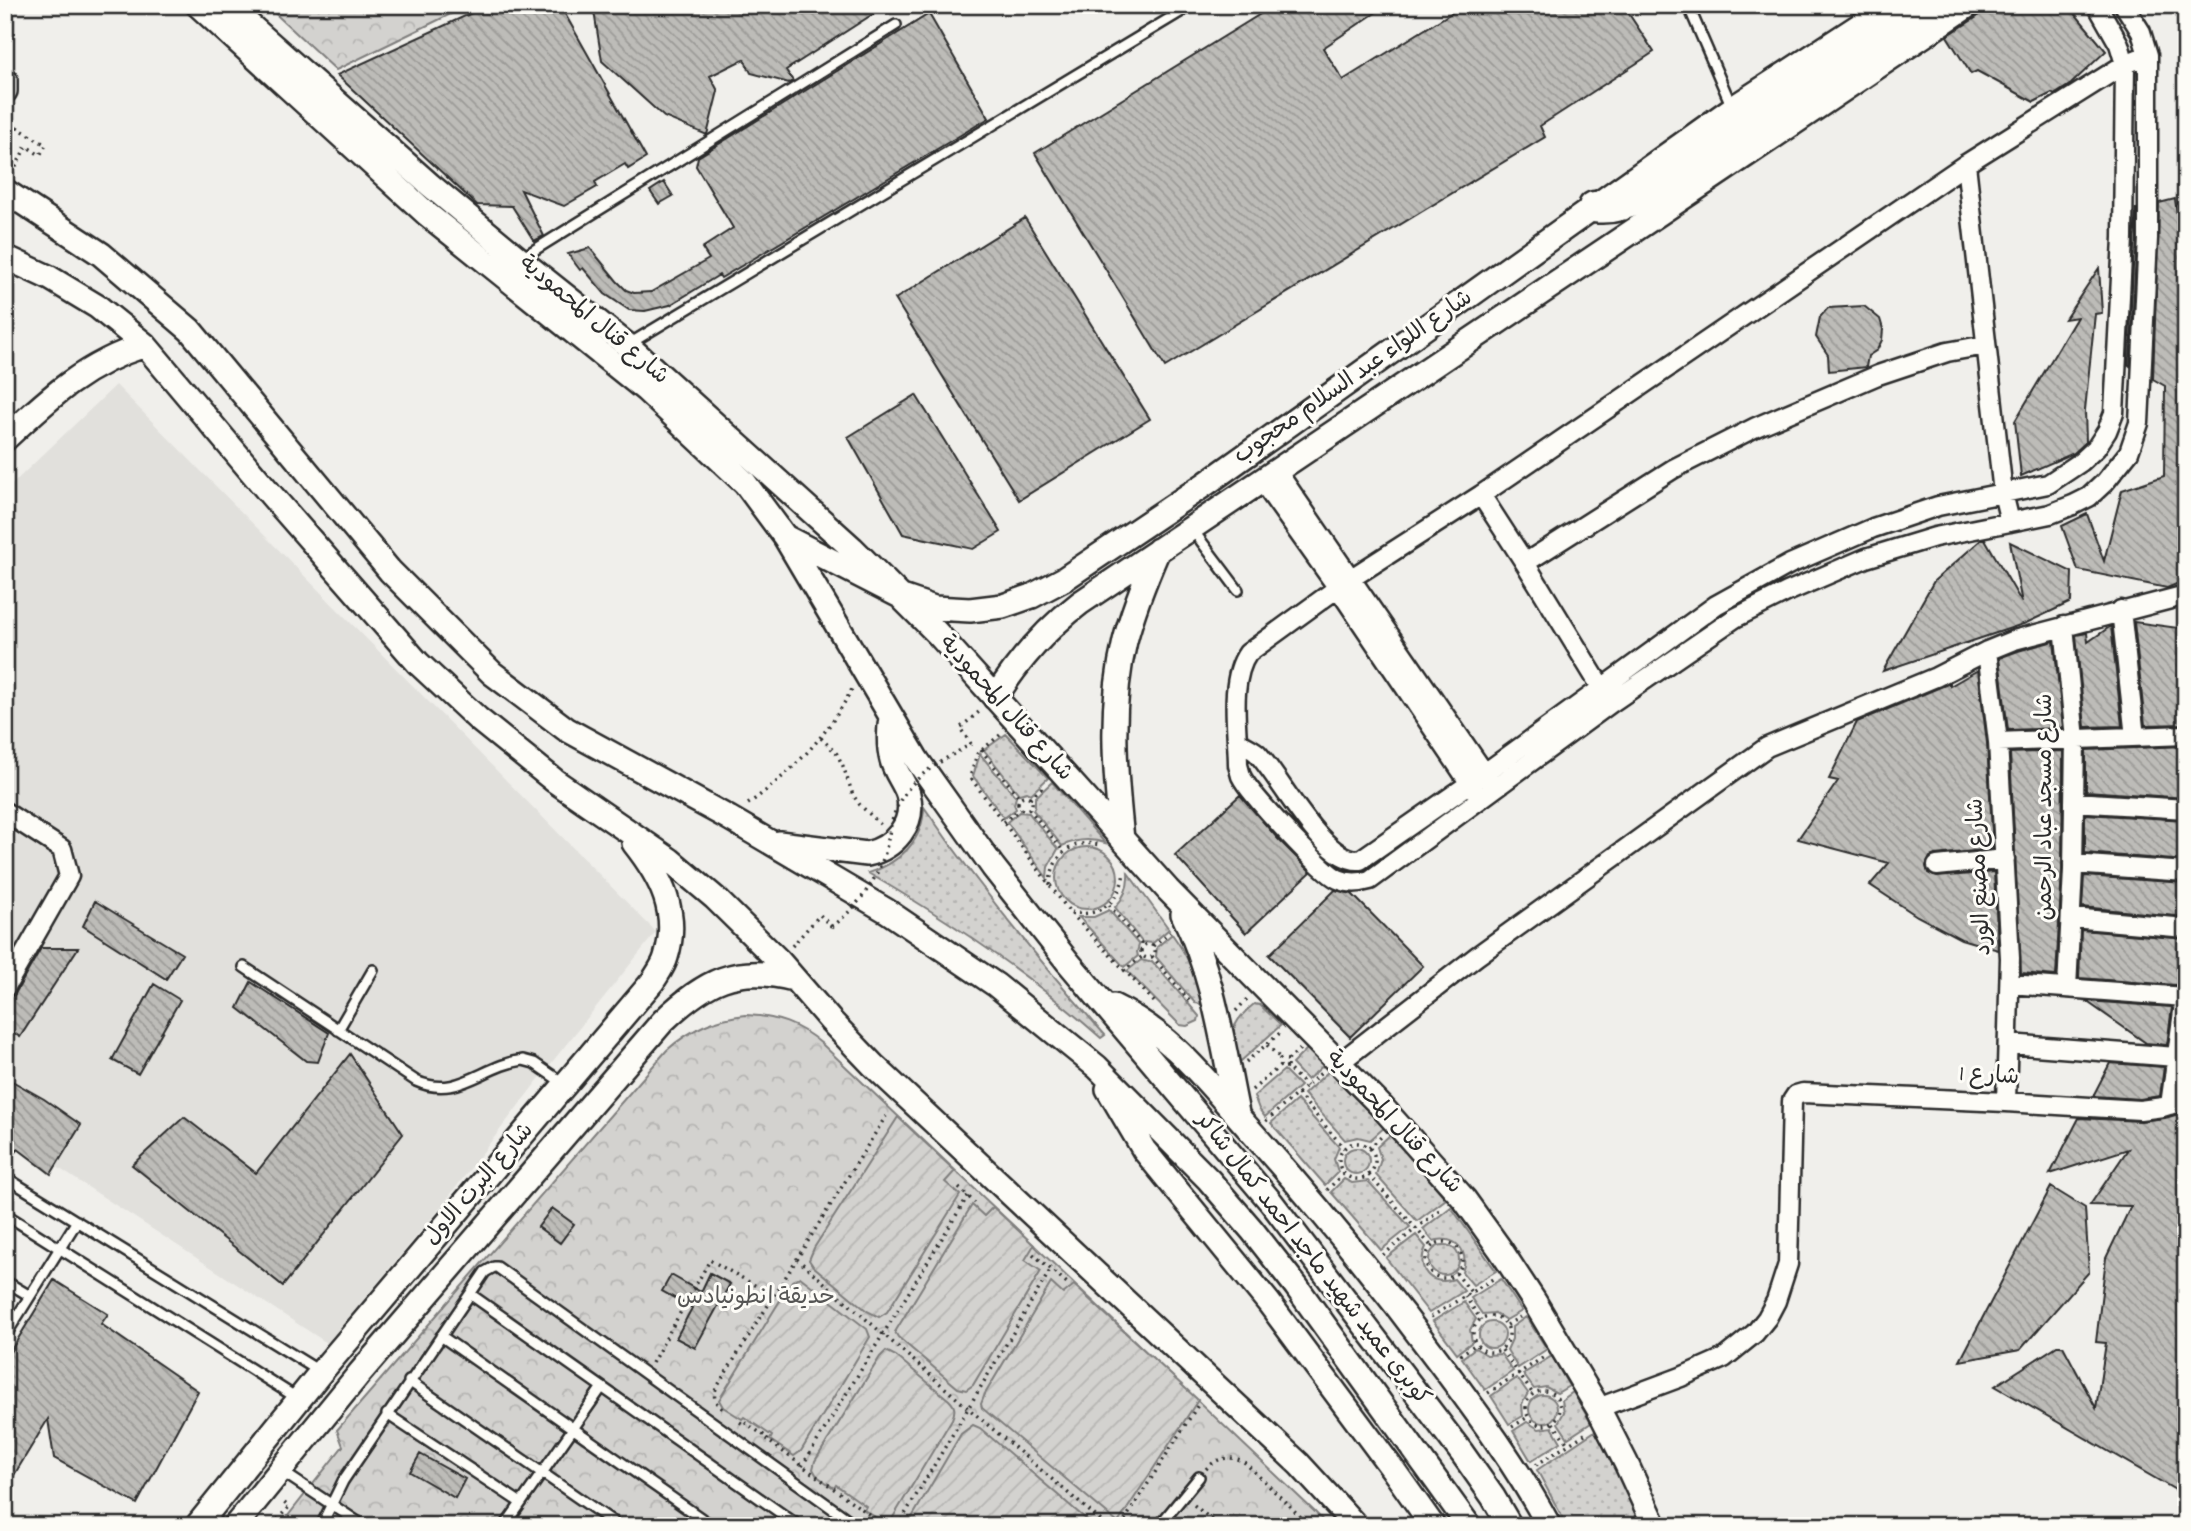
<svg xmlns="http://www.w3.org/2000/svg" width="2191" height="1531" viewBox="0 0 2191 1531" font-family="Dekko,'Playpen Sans Arabic',sans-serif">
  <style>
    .built { fill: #e1e0dc }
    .grass { fill: url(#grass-dots); stroke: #7f7e7d; stroke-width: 2 }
    .park { fill: url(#park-crowns); stroke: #7f7e7d; stroke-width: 2 }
    .garden { fill: url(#garden-furrows); stroke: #7f7e7d; stroke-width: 2 }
    .building { fill: url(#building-back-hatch); stroke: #2b2b2b; stroke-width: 2 }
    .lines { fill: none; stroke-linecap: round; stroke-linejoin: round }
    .lane-casing { stroke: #2b2b2b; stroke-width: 14 }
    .street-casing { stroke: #2b2b2b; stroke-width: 23 }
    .secondary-casing { stroke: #2b2b2b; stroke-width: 28 }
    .highway-casing { stroke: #2b2b2b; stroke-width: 35 }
    .path { stroke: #2b2b2b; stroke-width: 3.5; stroke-dasharray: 2 5; stroke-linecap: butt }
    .lane { stroke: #fdfcf7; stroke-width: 9 }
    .street { stroke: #fdfcf7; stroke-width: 18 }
    .secondary { stroke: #fdfcf7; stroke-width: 23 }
    .highway { stroke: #fdfcf7; stroke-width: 30 }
    .path-bridge { stroke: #2b2b2b; stroke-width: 3.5; stroke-dasharray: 2 5; stroke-linecap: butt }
    .labels { text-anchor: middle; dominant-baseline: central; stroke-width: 6; stroke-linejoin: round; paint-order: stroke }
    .street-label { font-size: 23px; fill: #2b2b2b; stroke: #fdfcf7 }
    .park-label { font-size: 23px; fill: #555554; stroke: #fdfcf7 }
  </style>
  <defs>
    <pattern id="grass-dots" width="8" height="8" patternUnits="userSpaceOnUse" patternTransform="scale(1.75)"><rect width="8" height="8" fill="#d3d2cf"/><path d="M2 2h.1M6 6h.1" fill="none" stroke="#b5b4b2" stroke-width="1.8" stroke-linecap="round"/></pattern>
    <pattern id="park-crowns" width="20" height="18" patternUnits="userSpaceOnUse" patternTransform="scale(1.75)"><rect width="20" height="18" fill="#d3d2cf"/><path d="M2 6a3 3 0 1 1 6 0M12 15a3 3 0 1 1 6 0" fill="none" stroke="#b5b4b2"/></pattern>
    <pattern id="garden-furrows" width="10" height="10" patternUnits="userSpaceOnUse" patternTransform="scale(1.75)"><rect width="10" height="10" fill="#d3d2cf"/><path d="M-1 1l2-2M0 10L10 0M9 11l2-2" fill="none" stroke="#b5b4b2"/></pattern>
    <pattern id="building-back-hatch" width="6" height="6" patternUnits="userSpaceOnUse" patternTransform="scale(1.75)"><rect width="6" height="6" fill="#bdbcb8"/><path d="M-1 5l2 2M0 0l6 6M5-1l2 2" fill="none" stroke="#9a9996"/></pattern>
  </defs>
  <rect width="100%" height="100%" fill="#f0efeb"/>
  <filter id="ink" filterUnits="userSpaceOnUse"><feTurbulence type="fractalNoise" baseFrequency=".0143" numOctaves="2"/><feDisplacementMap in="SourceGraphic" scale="14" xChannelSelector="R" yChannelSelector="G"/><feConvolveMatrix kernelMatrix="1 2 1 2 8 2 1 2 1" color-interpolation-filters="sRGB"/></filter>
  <g filter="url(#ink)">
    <path class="built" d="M116,385l540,547 -111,139 -104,136 -114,136 -322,-210v-642z"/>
    <path class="grass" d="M1006,734l42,44 -17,16 -4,-2 -8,2 -35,-44z
      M980,754l36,43 -2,7 2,5 -12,9 -31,-42z
      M1052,782l53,61c-15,-5 -28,-4 -43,3l-29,-36 2,-4v-8z
      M924,807c55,80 116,155 181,228l-4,3c-72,-64 -150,-117 -233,-165 32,-10 55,-32 56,-66z
      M1019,812l10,1 29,36 -10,18 -1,11 -40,-56z
      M1056 878a31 31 0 1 1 62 0a31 31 0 1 1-62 0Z
      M1128,873l41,56 -16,14 -11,-1 -27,-35c10,-10 14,-20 13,-34z
      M1109,910l30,35 -2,7 1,4 -14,11 -45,-50h15z
      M1172,934c16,22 24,42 31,68l-2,2 -6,-1 -39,-46 1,-10z
      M1141,960l8,2 3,-1 47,55 -1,5 -11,5 -7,-1 -53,-54z
      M1254,1004l6,1 21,20 -41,37c-9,-29 -12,-37 14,-58z
      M1308,1048l16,17 -17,15 -15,-16z
      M1284,1070l16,16 -35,31 -6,-8 -5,-13z
      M1330,1070l55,57 -15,13 -12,-3 -13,3 -41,-46z
      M1297,1100l42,47 -5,12 4,13 -13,13 -54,-62z
      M1391,1134l55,65 -29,22 -41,-46 5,-16 -4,-12z
      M1343 1161a13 13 0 1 1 26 0a13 13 0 1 1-26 0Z
      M1344,1179l8,4 16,-2 42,46 -29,23 -50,-58z
      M1451,1207l45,64 -23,14 -11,-13c9,-21 -8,-38 -29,-31l-10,-12z
      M1416,1235l10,12c-11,22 5,40 28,32l10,12 -35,22 -43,-55z
      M1429 1260a15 15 0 1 1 30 0a15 15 0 1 1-30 0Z
      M1501,1279l21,32 -16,9 -11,-7 -13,1 -11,-16z
      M1464,1302l12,17 -6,11 2,12 -15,11 -24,-32z
      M1526,1317l21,32 -29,19 -11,-18 5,-11v-12z
      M1479 1335a13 13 0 1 1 26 0a13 13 0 1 1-26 0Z
      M1475,1348l12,7 14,-1 12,17 -28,19 -23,-32z
      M1552,1356l17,30 -12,7 -11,-6 -12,2 -11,-15z
      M1517,1378l11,15 -6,11 1,12 -14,8 -18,-28z
      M1573,1392l18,31 -23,15 -10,-15 6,-11 -2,-12z
      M1529 1409a14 14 0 1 1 28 0a14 14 0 1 1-28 0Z
      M1527,1422l12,7 13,-2 9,15 -30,19 -18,-30z
      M1595,1431l19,34 27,61h-74l-30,-56z"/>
    <path class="park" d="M266,5h203l-133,65z
      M746,1015c30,1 53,9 76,29l493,468 13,14h-1048l63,-80 -6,-16 330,-380c24,-21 48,-32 79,-35z"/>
    <path class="garden" d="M898,1117l57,54 -10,11 15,13 -73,117 -8,5 -12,-6 -54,-45 -4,-6 5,-12z
      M972,1205l12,11 9,-9 41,38 -9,15 16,11 -68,114 -7,5 -8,-2 -60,-51 -3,-5z
      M800,1277l67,52 3,8 -69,114 -7,5 -24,-16 2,-4 -28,-19 -2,2 -19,-12 -4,-7 73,-119z
      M1051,1283l12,11 11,-9 124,115 -80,123 -136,-115 -1,-4 4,-10z
      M886,1351l10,5 53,44c6,6 7,10 3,19l-60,100 -7,4 -21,-13 2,-4 -30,-21 -2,3 -17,-12 -4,-7 2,-8 65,-104z
      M973,1425l7,3 114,98h-187l54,-92z"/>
    <path class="building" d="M489,5h71l86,153 -18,11 -3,-5 -30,18 2,5 -33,19 -43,-16 23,46 -10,5 -22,-35 -35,-1 -140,-130z
      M593,5h294l-101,65 7,11 -4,2 -38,-10 -7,-14 -34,17 8,15 -11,44 -43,-18 -62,-56z
      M1275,5h112l-64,43 20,32 121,-75h159l31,47 -114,74 5,11 -380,230 -130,-214z
      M1990,5h78l38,46 -35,33 -17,11 -2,-2 -18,9 -57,-31 -6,3 -24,-38 30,-19 5,-7z
      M929,14l60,104 -268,160 -2,-3 -49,30 -25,6 -16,-1 -24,-16 -22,-26 -3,2 -12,-16 22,-6 27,33 9,9 8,3 17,-1 58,-33 -7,-11 31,-20 -37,-62 2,-9z
      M664,182l9,14 -14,8 -9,-13z
      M2175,199l11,77v304l-19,8 -89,-18 -16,-44 25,-12 17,47 18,-71 42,-14 1,-90 -12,-7 6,-176z
      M2136,208l1,30 -7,128 -2,-2z
      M1025,218l125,201 -131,81 -124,-201z
      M2099,268l3,45 -7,1 -10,96 1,32 -12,11 -53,23 -6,-55 62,-104 -12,2z
      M1864,306l16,13 3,10 -1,11 -5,10 -9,6 -2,11 -37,4 -1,-16 -12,-18 4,-20 8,-9z
      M916,395l85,137 -28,17 -70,-15 -55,-97z
      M1982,539h3l37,64 -12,-61 62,30 -1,30 -45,21 -143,48 51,-90z
      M2134,622l52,7v95l-41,1z
      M2111,626l11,100 -37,1 -9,-92 11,-2 1,9z
      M2054,641l9,87 -55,2 -9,-72 19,-7z
      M1978,670l9,73 6,106 -58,6 -5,2 -4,9 2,7 9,4 57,-5 4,78 -37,-11 -44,-23 -47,-31 19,-22 -91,-24 40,-58 -9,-2 28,-57 93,-39v3z
      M2186,746v52l-100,-7v-41z
      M2063,751l-1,119 -6,106 -35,-3 -11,-220z
      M1240,795l38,44 33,33 -65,61 -71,-78z
      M2085,814l101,6v41l-101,-8z
      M2084,876l102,7v34l-104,-10z
      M1335,890l17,4 71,72 -73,71 -81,-82z
      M95,901l87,53 -16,25 -83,-53z
      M2081,930l105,9v22l-6,20 -4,4 -97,-7z
      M41,948h37l-58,89 -15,-10v-22l10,-11z
      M251,982l78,51 -11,29 -12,-1 -68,-53z
      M154,984l26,16 -42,74 -26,-14z
      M2086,1001l86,6 -5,38 -21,-2z
      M350,1054l53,80 -120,152 -151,-121 52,-48 72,56z
      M2110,1063l54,4 -4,29 -20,3 -47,-3z
      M5,1077l39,22 37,26 -30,49 -33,-25 -1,2 -12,-8z
      M2186,1112v384l-191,-110 62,-40h6l33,62 10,-65 -10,-1 10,-84 25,-52 -41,-1 38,-56 -78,25 29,-56 62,3 24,-3z
      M2051,1187l34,21 4,64 -69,78 -60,11z
      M552,1208l22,16 -14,19 -22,-16z
      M710,1273l20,11 -35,64 -19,-10 16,-30 -30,-17 9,-16 30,17z
      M54,1280l54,34 -7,10 97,67 -61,113 -83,-46 -6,-39 -43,71v-130z
      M420,1454l45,25 -10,19 -45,-26z"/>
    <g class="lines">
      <defs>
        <path id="lane" d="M1688,5l44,102
          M520,259l376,-234
          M629,344l563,-339
          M1192,529l46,61
          M244,967l172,114c42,19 67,-16 107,-21l11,3 32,22
          M338,1030l35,-60
          M5,1177l314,194
          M5,1214l292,184
          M5,1281l25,15
          M470,1294l329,232
          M5,1336l72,-115
          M441,1336l271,190
          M409,1381l210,145
          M387,1414l134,89
          M281,1471l83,55
          M321,1526l22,-45 142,-209 9,-5h3l360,259
          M505,1526l97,-139
          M1159,1526l40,-49"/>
        <path id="street" d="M2124,5l17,27 7,23v183l-9,185 -10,29 -24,30 -16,15 -16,8 -23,9 -115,23 -69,21 -79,34 -52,26 -124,85 -241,177c-10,3 -21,4 -32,-1 -16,-7 -89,-86 -97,-103 -1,-4 -2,-7 -3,-11 0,-33 -10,-84 10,-112l102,-74 131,-84 485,-331 159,-100 23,-9
          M1966,164l37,329 7,29
          M1276,470l214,311
          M1261,480l77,108 137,203
          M1481,495l44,68 82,134
          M1525,563l148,-94 83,-42 122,-52 69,-23 39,-7
          M2121,610l14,127
          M2064,626l11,113 -2,131 -6,118
          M1987,651l11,91 12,216 -4,144
          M1238,742c6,3 13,6 19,11 24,25 66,110 103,107l125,-87 231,-168 74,-41 83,-36 65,-22 110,-22 33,-22 15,-14 11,-17 7,-18 9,-175 2,-174 -6,-20 -22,-39
          M1998,742l188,-7
          M2074,802l112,7
          M5,812l57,37 7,27 -64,112
          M2073,864l113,8
          M1937,866l68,-7
          M2072,918l114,10
          M2010,984l175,13
          M2009,1044l167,13
          M1339,1063l138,-107 290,-209 169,-70 51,-26 27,-11 172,-45
          M2170,1105l16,-115
          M1598,1408l83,-31 43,-19 31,-25 12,-15 9,-17 12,-37 4,-163 4,-6 7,-2 203,9 134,8 23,-3 23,-7"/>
        <path id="secondary" d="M198,5l229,209 219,176 99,93 40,54 132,223 76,107 75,95 203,240 191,251 31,44 17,29
          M227,5l203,180 89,74 108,86 225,203 85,85 231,257 214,217 82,92 36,50 34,52 64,107 28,55 29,63
          M5,80v11
          M5,191l96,63 89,76 200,241 102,102 74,56 163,89 158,93 109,74 101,82 112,113 43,50 44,56 173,240
          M5,257l45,21 48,29 47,38 127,151 146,167 60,56 77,62 115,79 45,38 64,63 51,59 43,45 426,399 57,62
          M5,439c45,-42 80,-75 140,-94
          M785,537l117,60 32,11 36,2 33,-4 29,-10 32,-17 143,-96 526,-375 158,-103
          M995,698c23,-37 50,-68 85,-95l889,-598
          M1122,839c-7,-66 -13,-133 3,-198 8,-31 20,-61 33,-91
          M779,843l88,11c27,-6 49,-30 41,-60 -4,-12 -13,-22 -16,-34 -4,-15 -3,-29 -1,-43
          M1183,914c31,62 40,132 54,199
          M1113,1006c59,28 93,75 136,123 67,75 131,153 191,234 39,52 78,105 109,163
          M1108,1089l36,61 125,153 125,168 39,55
          M197,1526l124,-154 332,-391c5,-8 11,-16 13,-24 14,-44 -5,-80 -32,-114
          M235,1526l124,-152 304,-353c42,-40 73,-57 131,-42"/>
        <path id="highway" d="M1594,207c17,2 32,-2 47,-10l287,-192"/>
      </defs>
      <use href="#lane" class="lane-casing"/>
      <use href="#street" class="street-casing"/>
      <use href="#secondary" class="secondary-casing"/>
      <use href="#highway" class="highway-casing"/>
      <path class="path" d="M5,120l41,25 -6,10 -14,-9 -13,27
        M5,225l4,3 -2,9
        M1000,735l-23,19 -7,23 99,134 88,94
        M821,738l16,16 6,12 10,29 7,10 20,19
        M971,744l-11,-16 20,-17
        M981,750l38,47
        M1018 803a7 7 0 1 1 14 0a7 7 0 1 1-14 0Z
        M1030,798l15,-13
        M748,804c43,-31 79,-67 104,-115
        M1029,809l35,43
        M1003,822l17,-13
        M1050,885c1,-28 21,-47 50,-40
        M1109,905l34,41
        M1071,912c29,7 50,-12 53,-40
        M1141 951a7 7 0 1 1 14 0a7 7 0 1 1-14 0Z
        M792,946l28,-31 12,12
        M1153,946l17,-14
        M1152,956l39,47
        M1123,971l20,-15
        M1236,1011l11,-12
        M1267,1045l13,13
        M1288,1060l12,-11
        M1246,1062l34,-29
        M1287,1067l-5,1 -2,-2v-7l8,1 -1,7 19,19
        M1252,1090l28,-24
        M1298,1094l46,54
        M1266,1121l55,-48
        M1339 1161a18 18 0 1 1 36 0a18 18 0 1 1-36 0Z
        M1369,1148l12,-11
        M1369,1175l63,72
        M959,1188l16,15
        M1327,1190l16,-16
        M1426 1260a18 18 0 1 1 36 0a18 18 0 1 1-36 0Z
        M1033,1254l34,29
        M1383,1255l60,-48
        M797,1259l171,149 139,118
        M1456,1273l15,19
        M1465,1296l16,24
        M1473 1334a18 18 0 1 1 36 0a18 18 0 1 1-36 0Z
        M1431,1317l65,-40
        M1507,1325l13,-8
        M1502,1350l31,44
        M1460,1355l16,-11
        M652,1363l58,-103 64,36
        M1526 1408a17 17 0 1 1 34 0a17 17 0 1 1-34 0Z
        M1488,1393l56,-36
        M722,1409c-7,-6 -10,-13 -5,-22l169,-271
        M740,1422l3,2 1,-2 24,16 -1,2 118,86
        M1553,1423l15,21
        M1512,1427l16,-10
        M1536,1465l52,-33
        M802,1466l166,-270
        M1206,1469c11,-11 22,-14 37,-8l67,65
        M1194,1505l25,21
        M265,1524l9,-1 15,-16 -7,-6
        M898,1526l153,-257
        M1121,1526l77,-121"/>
      <use href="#lane" class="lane"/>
      <use href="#street" class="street"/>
      <use href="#secondary" class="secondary"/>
      <use href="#highway" class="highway"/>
      <path class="path-bridge" d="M832,927c25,-20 43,-43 53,-74 5,-20 6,-39 18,-57 16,-25 43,-37 68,-52"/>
    </g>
  </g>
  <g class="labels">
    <g class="street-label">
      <text transform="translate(593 321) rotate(40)">شارع قنال المحمودية</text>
      <text transform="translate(1354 378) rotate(-35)">شارع اللواء عبد السلام محجوب</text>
      <text transform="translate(1005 709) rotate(48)">شارع قنال المحمودية</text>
      <text transform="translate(2046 807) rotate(-90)">شارع مسجد عباد الرحمن</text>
      <text transform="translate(1981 877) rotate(-93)">شارع مصنع الورد</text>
      <text transform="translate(1989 1077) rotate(3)">شارع 1</text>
      <text transform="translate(1393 1123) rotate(47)">شارع قنال المحمودية</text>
      <text transform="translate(480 1185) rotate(-49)">شارع البرت الاول</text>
      <text transform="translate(1312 1260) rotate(52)">كوبرى عميد شهيد ماجد احمد كمال شاكر</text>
    </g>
    <g class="park-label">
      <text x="756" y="1298">حديقة انطونيادس</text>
    </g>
  </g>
  <rect width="2191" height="1531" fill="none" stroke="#fdfcf7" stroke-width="28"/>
  <rect x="14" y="14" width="2163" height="1503" fill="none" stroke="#2b2b2b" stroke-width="2.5" filter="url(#ink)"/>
</svg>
